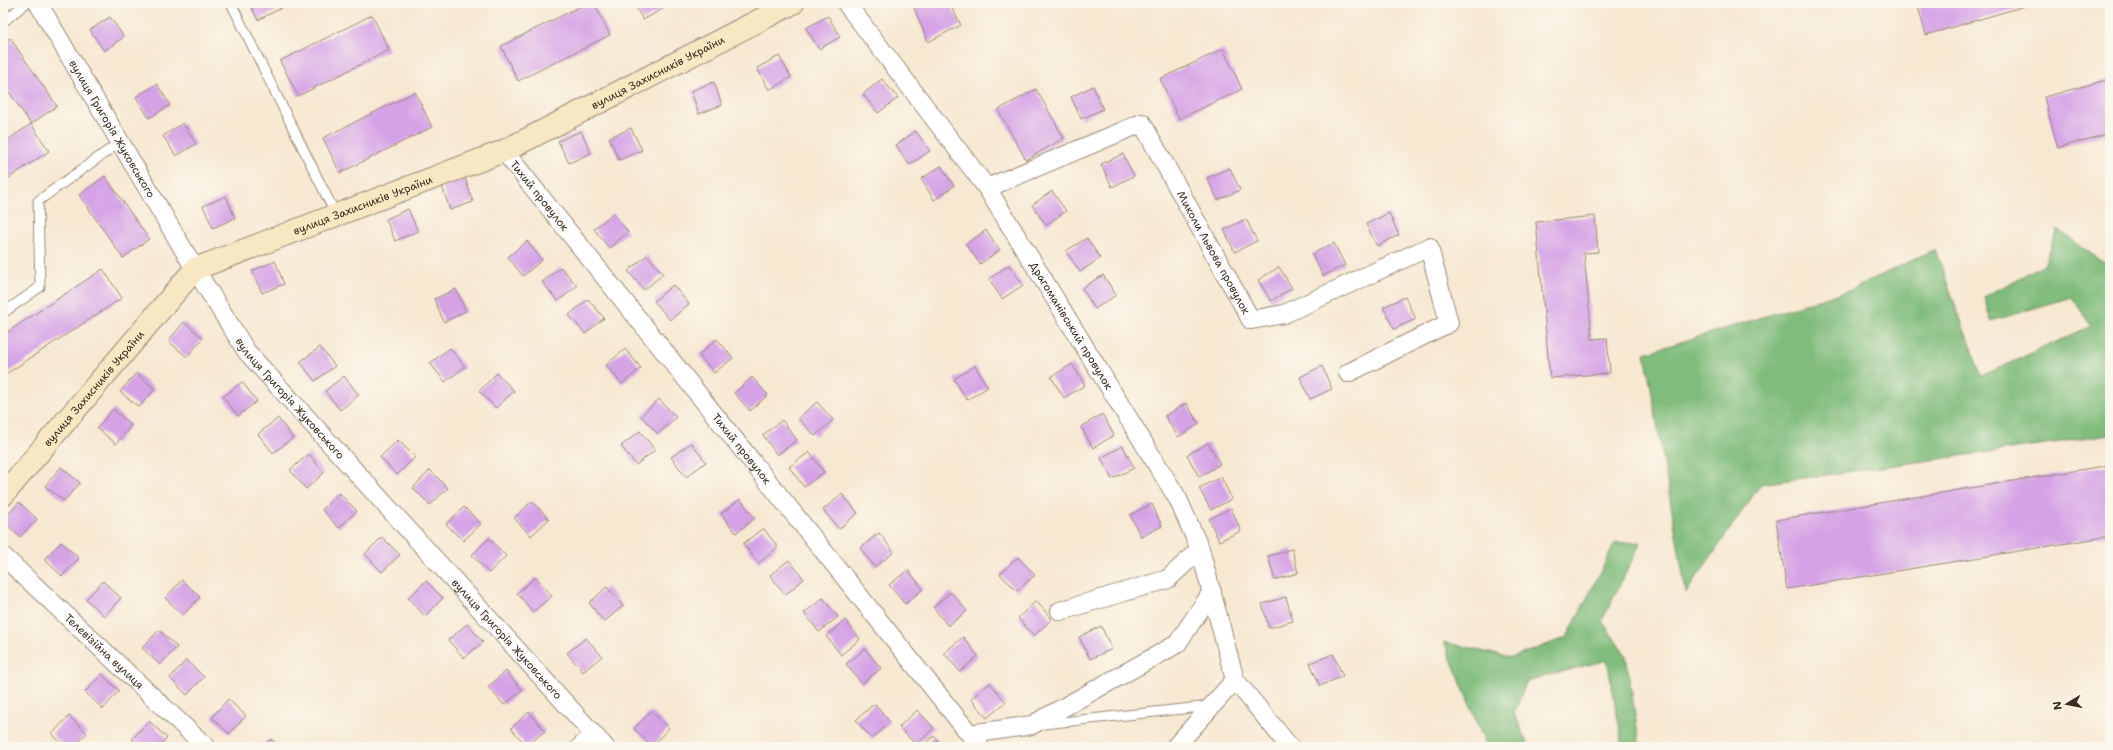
<svg xmlns="http://www.w3.org/2000/svg" width="2113" height="750" viewBox="0 0 2113 750" font-family="'Shantell Sans',sans-serif">
  <style>
    .forest { fill: #80bc7b; stroke: #5e734c }
    .building { fill: #d5a2e6 }
    .lines { fill: none; stroke-linecap: round; stroke-linejoin: round }
    .lane-casing { stroke: #998978; stroke-width: 11 }
    .street-casing { stroke: #998978; stroke-width: 20 }
    .secondary-casing { stroke: #998978; stroke-width: 24 }
    .lane { stroke: #fff; stroke-width: 9 }
    .street { stroke: #fff; stroke-width: 18 }
    .secondary { stroke: #f7e8c3; stroke-width: 22 }
    .labels { text-anchor: middle; dominant-baseline: central; stroke-width: 4; stroke-linejoin: round; paint-order: stroke }
    .street-label { font-size: 11px; fill: #3b2a1e; stroke: #fbf7ec }
  </style>
  <rect width="100%" height="100%" fill="#fbf7ec"/>
  <filter id="ink" filterUnits="userSpaceOnUse"><feTurbulence type="fractalNoise" baseFrequency=".025" numOctaves="2"/><feDisplacementMap in="SourceGraphic" scale="8" xChannelSelector="R" yChannelSelector="G"/><feConvolveMatrix kernelMatrix="1 2 1 2 8 2 1 2 1" color-interpolation-filters="sRGB"/></filter>
  <filter id="wash" filterUnits="userSpaceOnUse"><feTurbulence type="fractalNoise" baseFrequency=".012" numOctaves="4" result="noise"/><feDisplacementMap in="SourceGraphic" scale="16" xChannelSelector="R" yChannelSelector="G"/><feGaussianBlur stdDeviation="0.9" result="paint"/><feColorMatrix in="noise" values="0 0 0 0 0 0 0 0 0 0 0 0 0 0 0 0 0 1.4 0 .05"/><feComposite in="paint" operator="in"/></filter>
  <g filter="url(#wash)">
    <rect width="100%" height="100%" fill="#f7e8d2"/>
    <path class="forest" d="M2058,230l52,37v168l-349,49 -75,109 -41,-240 206,-63 84,-41 46,127 110,-50 -19,-29 -81,24 -7,-24 60,-32z
      M1641,542l-39,79 24,34 14,92h-17l-16,-87 -80,21 -13,32 15,34h-42l-43,-105 67,16 56,-21 48,-94z"/>
    <g id="blocks">
      <path class="building" d="M249,3h42l-33,17z
        M587,3h7l16,32 -92,46 -17,-35z
        M634,3h39l-30,17z
        M912,3h37l12,22 -33,17z
        M1917,3h118l-109,32z
        M372,15l17,35 -91,46 -18,-35z
        M828,16l12,21 -21,12 -13,-21z
        M110,17l14,20 -20,14 -14,-21z
        M10,38l47,68 -26,18 -28,-41v-40z
        M1223,49l19,40 -63,30 -19,-40z
        M779,56l12,21 -22,13 -12,-22z
        M882,79l16,19 -20,15 -15,-19z
        M2110,79v54l-52,15 -14,-51z
        M714,82l8,23 -23,9 -8,-23z
        M157,84l13,21 -21,13 -13,-21z
        M1093,86l10,23 -22,10 -10,-22z
        M1036,89l28,49 -38,22 -28,-50z
        M415,92l17,35 -92,46 -17,-35z
        M183,123l13,21 -20,12 -13,-20z
        M31,124l18,27 -46,31v-39z
        M631,128l11,22 -23,10 -10,-22z
        M581,131l10,22 -22,10 -11,-22z
        M916,131l14,20 -21,14 -13,-20z
        M1123,154l11,22 -22,11 -11,-23z
        M941,166l13,20 -20,14 -13,-21z
        M1230,168l10,22 -22,10 -11,-22z
        M105,176l44,63 -26,19 -44,-63z
        M465,178l8,24 -23,8 -8,-24z
        M1052,191l14,20 -20,14 -14,-20z
        M226,196l9,22 -22,10 -10,-22z
        M408,209l10,22 -23,10 -9,-22z
        M613,213l15,19 -19,16 -15,-19z
        M1389,213l10,22 -22,11 -11,-22z
        M1595,216l3,36 -14,1 8,86 15,-1 3,35 -60,5 -14,-156z
        M1246,219l11,22 -22,11 -11,-22z
        M986,230l14,20 -20,14 -14,-20z
        M1087,238l13,20 -20,14 -14,-21z
        M527,241l15,19 -19,16 -15,-19z
        M1334,243l11,22 -22,11 -11,-22z
        M647,255l16,19 -19,16 -16,-19z
        M275,261l9,23 -22,9 -10,-22z
        M1009,265l14,20 -21,14 -13,-20z
        M561,267l16,19 -19,15 -16,-19z
        M1279,267l13,21 -21,13 -13,-21z
        M103,269l19,29 -119,78v-41z
        M1103,275l13,20 -21,14 -13,-21z
        M673,285l16,19 -19,16 -16,-19z
        M456,289l10,22 -22,11 -10,-23z
        M1405,297l11,22 -22,10 -11,-22z
        M588,299l16,19 -19,16 -16,-19z
        M184,322l19,16 -16,19 -19,-16z
        M717,339l16,19 -19,15 -15,-18z
        M320,347l15,19 -20,15 -15,-19z
        M450,348l15,19 -20,15 -15,-19z
        M625,349l16,19 -19,16 -16,-19z
        M1072,364l13,21 -21,13 -13,-21z
        M975,366l13,21 -21,13 -13,-21z
        M1322,366l10,23 -22,10 -10,-22z
        M136,373l19,16 -16,18 -19,-15z
        M497,373l17,18 -18,17 -17,-17z
        M344,376l15,19 -19,15 -15,-19z
        M752,377l16,18 -18,16 -16,-18z
        M242,382l15,19 -19,15 -15,-19z
        M659,399l17,18 -18,17 -17,-18z
        M817,402l16,18 -18,16 -17,-18z
        M1186,403l13,21 -21,13 -13,-21z
        M113,409l18,16 -15,19 -19,-16z
        M1102,414l12,21 -21,13 -12,-21z
        M278,418l15,20 -20,15 -15,-19z
        M782,420l15,20 -20,15 -14,-20z
        M640,431l15,19 -19,15 -15,-19z
        M398,440l17,17 -18,18 -17,-18z
        M691,443l15,19 -20,15 -15,-20z
        M1208,443l12,21 -21,13 -12,-22z
        M1123,446l11,22 -22,11 -11,-21z
        M809,452l15,20 -20,15 -15,-20z
        M309,454l15,19 -18,16 -16,-19z
        M2110,465v71l-323,53 -11,-69z
        M61,467l19,16 -16,18 -19,-15z
        M430,470l18,18 -18,17 -17,-17z
        M1221,477l11,22 -21,11 -12,-22z
        M339,493l18,18 -18,17 -17,-18z
        M842,494l16,19 -19,16 -16,-19z
        M740,499l15,19 -19,15 -15,-19z
        M532,501l17,18 -18,17 -17,-18z
        M19,502l18,17 -17,18 -17,-16z
        M1152,504l10,22 -21,11 -11,-22z
        M464,507l17,17 -18,17 -17,-17z
        M1231,508l10,23 -22,10 -10,-22z
        M763,528l15,19 -19,16 -16,-19z
        M879,533l15,19 -19,15 -15,-19z
        M382,537l18,18 -18,17 -17,-18z
        M489,538l17,18 -17,17 -17,-18z
        M61,542l18,16 -17,18 -18,-17z
        M1292,549l6,24 -23,7 -7,-24z
        M1018,557l17,18 -18,16 -17,-17z
        M789,560l15,19 -19,16 -15,-20z
        M908,570l15,19 -18,15 -16,-19z
        M536,577l16,19 -19,16 -16,-19z
        M182,580l18,17 -17,18 -18,-17z
        M103,581l18,17 -17,18 -18,-17z
        M426,581l17,17 -18,18 -17,-18z
        M607,587l16,19 -19,16 -15,-19z
        M951,592l16,19 -19,15 -15,-19z
        M1286,597l7,24 -24,7 -7,-24z
        M823,598l15,19 -19,15 -15,-19z
        M1036,601l16,18 -18,17 -16,-18z
        M845,620l15,19 -19,16 -15,-19z
        M467,624l16,18 -19,16 -16,-18z
        M1101,626l11,23 -22,10 -11,-22z
        M159,630l18,17 -17,18 -18,-17z
        M963,637l15,19 -18,16 -16,-19z
        M586,638l16,18 -19,16 -16,-19z
        M865,649l16,19 -19,16 -16,-20z
        M1333,654l10,22 -23,10 -10,-23z
        M186,660l18,17 -17,18 -17,-17z
        M506,671l16,19 -18,15 -16,-18z
        M102,674l17,17 -16,18 -18,-17z
        M990,683l16,19 -19,16 -16,-19z
        M228,699l18,17 -17,18 -17,-17z
        M874,704l16,18 -18,17 -16,-19z
        M917,710l17,18 -18,17 -17,-18z
        M651,711l18,17 -17,18 -18,-17z
        M529,712l16,19 -19,15 -15,-18z
        M69,716l18,17 -14,14h-7l-14,-13z
        M149,721l18,17 -9,9h-17l-9,-8z
        M934,736l9,11h-22z
        M270,739l9,8h-16z"/>
    </g>
  </g>
  <g filter="url(#ink)">
    <use href="#blocks" fill-opacity="0" stroke="#998978" stroke-width="1"/>
    <g class="lines">
      <defs>
        <path id="lane" d="M231,3l105,212
          M3,22l23,-19
          M3,313l37,-26 -2,-86 82,-59
          M1044,724l166,-18"/>
        <g id="street">
          <path id="s1" d="M38,3l157,266 52,83 358,395"/>
          <path id="s2" d="M846,3l141,185 191,311 22,50 35,131 55,67"/>
          <path id="s3" d="M504,151l476,596"/>
          <path id="s4" d="M987,188l155,-65 109,197 33,-6 145,-67 20,76 -101,50"/>
          <path id="s5" d="M3,556l203,191"/>
          <path d="M1060,611l108,-32 32,-30"/>
          <path d="M970,734l62,-9 145,-81 35,-52"/>
          <path d="M580,747l13,-12"/>
          <path d="M1175,747l60,-67"/>
        </g>
        <g id="secondary">
          <path id="s6" d="M3,495l192,-226 309,-118 289,-148"/>
        </g>
      </defs>
      <use href="#lane" class="lane-casing"/>
      <use href="#street" class="street-casing"/>
      <use href="#secondary" class="secondary-casing"/>
      <use href="#lane" class="lane"/>
      <use href="#street" class="street"/>
      <use href="#secondary" class="secondary"/>
    </g>
  </g>
  <g class="labels">
    <g class="street-label">
      <text stroke="none"><textPath href="#s6" startOffset="800">вулиця Захисників України</textPath></text>
      <text stroke="none"><textPath href="#s1" startOffset="146">вулиця Григорія Жуковського</textPath></text>
      <text stroke="none"><textPath href="#s3" startOffset="57">Тихий провулок</textPath></text>
      <text stroke="none"><textPath href="#s6" startOffset="476">вулиця Захисників України</textPath></text>
      <text stroke="none"><textPath href="#s4" startOffset="316">Миколи Львова провулок</textPath></text>
      <text stroke="none"><textPath href="#s2" startOffset="394">Драгоманівський провулок</textPath></text>
      <text stroke="none"><textPath href="#s6" startOffset="140">вулиця Захисників України</textPath></text>
      <text stroke="none"><textPath href="#s1" startOffset="470">вулиця Григорія Жуковського</textPath></text>
      <text stroke="none"><textPath href="#s3" startOffset="381">Тихий провулок</textPath></text>
      <text stroke="none"><textPath href="#s1" startOffset="794">вулиця Григорія Жуковського</textPath></text>
      <text stroke="none"><textPath href="#s5" startOffset="139">Телевізійна вулиця</textPath></text>
    </g>
  </g>
  <rect width="2113" height="750" fill="none" stroke="#fbf7ec" stroke-width="16"/>
  <g transform="translate(2067 704) rotate(260)" stroke="#fbf7ec" stroke-width="3" paint-order="stroke">
  <path d="M0-3L7 15L0 10L-7 15Z" fill="#3b2a1e"/>
  <text y="-6" font-size="11" font-weight="bold" text-anchor="middle" fill="#3b2a1e">N</text>
  </g>
</svg>
